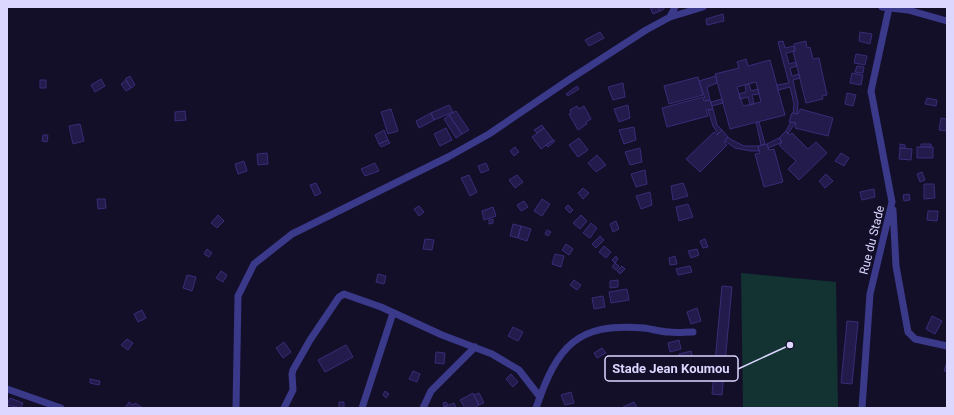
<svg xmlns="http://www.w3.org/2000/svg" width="954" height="415" viewBox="0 0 954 415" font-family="Roboto,sans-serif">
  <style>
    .green { fill: #123331 }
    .building { fill: #231b4b; stroke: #392c78; fill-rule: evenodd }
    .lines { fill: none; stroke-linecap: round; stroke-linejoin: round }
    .minor { stroke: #3a398a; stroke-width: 7 }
    .labels { text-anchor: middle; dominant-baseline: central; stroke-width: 4; stroke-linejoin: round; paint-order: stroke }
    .street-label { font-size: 12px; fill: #dbd7ff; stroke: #130f29 }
    .leader { fill: none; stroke: #dbd7ff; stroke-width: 1.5 }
    .callout-dot { fill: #dbd7ff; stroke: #130f29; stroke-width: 1.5 }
    .callout { fill: #130f29; stroke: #dbd7ff; stroke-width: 1.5 }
    .callout-label { font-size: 13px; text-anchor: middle; font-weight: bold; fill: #dbd7ff }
  </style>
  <rect width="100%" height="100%" fill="#130f29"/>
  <path class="green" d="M741,273l95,9 2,126h-95z"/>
  <path class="building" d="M650,7h8l2,4 -7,3z
    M658,7h6v2l-4,2z
    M723,14l1,7 -17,4 -1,-6z
    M600,32l4,6 -15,8 -4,-6z
    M860,32l12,2 -2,10 -11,-3z
    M783,41l2,7 9,-2 1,5 -9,2 3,11 7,-2 1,4 -7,2 2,8 7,-2 1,4 -7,2 5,23 -1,11 -4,-1 1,-9 -4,-17 -12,3 -1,-5 12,-2 -11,-41z
    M806,41l1,7 3,-1 3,12 6,-1 8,37 -5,1 1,3 -17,4 -13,-52h2l-1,-7z
    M856,54l11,2 -2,9 -11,-2z
    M746,59l2,7 22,-6 15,55 -55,14 -15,-55 24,-6 -2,-6zM756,82l5,20 -18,4 -6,-19z
    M857,66l7,1 -1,6 -8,-1z
    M852,73l11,2 -2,10 -11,-2z
    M130,76l5,9 -4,3 -6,-9z
    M716,76l1,7 -10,4 3,13 -4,1 -7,-20z
    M698,77l5,18 -34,9 -5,-18z
    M101,79l4,7 -10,6 -4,-7z
    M40,80h6v8h-6z
    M126,80l5,8 -5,3 -5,-7z
    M623,83l2,14 -12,3 -5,-13z
    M749,84l2,7 7,-2 1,5 -7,1 2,9 -4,1 -2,-8 -8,2 -1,-5 7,-2 -1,-7z
    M577,86l2,3 -11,7 -2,-2z
    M847,93l9,2 -3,11 -8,-2z
    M703,97l1,4 6,-1 3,9 -7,1 2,6 -41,11 -5,-19z
    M927,98l10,2 -1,6 -11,-2z
    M722,99l1,4 -11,3 -1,-4z
    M449,105l4,7 -19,8 -3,-7z
    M628,105l2,13 -11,4 -5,-13z
    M577,106l2,3 5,-3 7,13 -5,3 1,2 -9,6 -9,-16 2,-1 -1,-3z
    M391,109l7,22 -10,3 -7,-22z
    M713,109l4,16 5,5 -4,4 -5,-8 -5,-16z
    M800,109l33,9 -5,18 -33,-8 1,-5 -7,-1 3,-9 6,1z
    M185,111l1,9 -11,1v-9z
    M456,111l13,19 -7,4 -13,-19z
    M431,113l3,7 -15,8 -3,-7z
    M449,115l13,19 -6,4 -12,-19z
    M941,118l6,1v12l-8,-1z
    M756,122h3l6,22 -4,1z
    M791,122l4,1 -7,11 -2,-3z
    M80,124l4,17 -11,3 -4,-18z
    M542,125l2,3 -7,5 -3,-3z
    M634,127l2,13 -12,4 -5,-14z
    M446,128l6,12 -12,6 -6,-12z
    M544,128l9,12 -12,9 -9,-12z
    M384,130l4,10 -9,4 -4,-9z
    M722,130l6,7 -4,5 3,3 -27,27 -14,-13 28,-27 3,3z
    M786,131l4,4 2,-2 16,16 8,-7 11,11 -28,27 -11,-11 8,-8 -17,-16 3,-3 -3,-4z
    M43,135h5l-1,7 -5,-1z
    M728,137l4,3 12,6h14l1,5h-8l-16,-3 -10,-7z
    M579,138l9,12 -10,7 -9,-12z
    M779,138l3,3 -2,2 -12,5 -1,-4z
    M388,140l2,3 -9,4 -2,-3z
    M553,140l2,1 -7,6 -2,-2z
    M767,144l2,6 5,-1 9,33 -19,5 -9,-33 5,-1 -2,-7z
    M900,144l5,1v3h-5z
    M921,144h10v3h-10z
    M515,147l4,5 -5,4 -4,-5z
    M917,147h16v11h-16z
    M640,148l2,14 -12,3 -5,-13z
    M900,148l12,1 -1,11 -12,-1z
    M267,153l1,11 -10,1 -1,-11z
    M841,153l8,5 -5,8 -9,-5z
    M597,155l9,10 -10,7 -8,-9z
    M244,161l3,10 -9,3 -3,-10z
    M375,163l4,8 -14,5 -4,-7z
    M486,163l3,7 -8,3 -3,-7z
    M645,170l2,14 -11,3 -5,-13z
    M922,172l3,8 -5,2 -3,-8z
    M826,174l7,7 -8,7 -6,-7z
    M469,175l8,17 -7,4 -9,-18z
    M517,175l6,7 -8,6 -6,-8z
    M316,183l5,10 -6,3 -5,-11z
    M683,183l5,13 -15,4 -2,-14z
    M924,184h10l1,14 -11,1z
    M583,188l6,5 -6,6 -5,-6z
    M874,189l1,8 -13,3 -2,-8z
    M650,192l2,13 -11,4 -5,-13z
    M909,194l1,6 -6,1 -1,-6z
    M97,199h8l1,9 -8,1z
    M542,199l8,5 -8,12 -8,-5z
    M524,201l4,6 -7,4 -4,-6z
    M688,204l5,13 -14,4 -3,-14z
    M568,205l5,5 -3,3 -5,-5z
    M419,206l5,6 -5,4 -5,-7z
    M493,207l3,9 -12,4 -2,-9z
    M928,211h10l-1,10 -10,-1z
    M218,215l6,6 -7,7 -6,-5z
    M581,215l6,6 -7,8 -7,-6z
    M493,219v4l-4,1v-4z
    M616,221l3,8 -6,3 -3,-8z
    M591,223l6,5 -7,10 -7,-5z
    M513,224l8,2 -3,12 -8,-2z
    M521,226l10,3 -4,12 -9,-3z
    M547,230l4,2 -3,4 -3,-2z
    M600,236l4,4 -8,8 -4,-4z
    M425,239l9,1 -2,10 -9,-1z
    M705,239l3,8 -5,1 -3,-7z
    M566,244l7,5 -4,6 -7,-5z
    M604,246l7,6 -5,6 -7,-6z
    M207,249l5,4 -3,4 -5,-3z
    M697,249l2,6 -8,3 -3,-7z
    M555,254l9,2 -3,11 -9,-3z
    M616,256l2,3 -3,4 -3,-3z
    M675,256l2,8 -7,1 -1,-7z
    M615,263l4,3 -3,4 -4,-3z
    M622,266l3,3 -5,5 -3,-3z
    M690,266l2,6 -14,3 -2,-6z
    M221,271l6,4 -4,7 -7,-4z
    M378,274l8,2 -2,8 -8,-2z
    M187,275l9,2 -4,14 -9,-3z
    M574,280l7,5 -4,5 -7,-5z
    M618,280v7l-8,1v-7z
    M722,286l10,1 -10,108 -10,-1z
    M627,289l2,11 -18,3 -2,-11z
    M603,296l2,11 -11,2 -2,-11z
    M697,308l4,13 -10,3 -4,-12z
    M142,310l4,8 -8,4 -4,-8z
    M932,316l10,5 -7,13 -9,-5z
    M847,321l11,1 -6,62 -11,-1z
    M513,327l10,5 -5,9 -10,-5z
    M127,339l6,4 -5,7 -7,-5z
    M679,340l2,9 -11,3 -2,-9z
    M284,342l7,10 -8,6 -7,-10z
    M346,345l7,12 -28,15 -7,-12z
    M602,348l4,5 -9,5 -3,-5z
    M691,351l2,8 -11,3 -3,-8z
    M436,352l9,1 -1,11 -9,-1z
    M947,362v10l-3,-1z
    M413,371l7,3 -3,8 -8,-3z
    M511,374l7,8 -5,5 -7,-8z
    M90,379l10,2 -1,4 -9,-2z
    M385,391l4,3 -3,4 -3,-3z
    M571,392l3,11 -9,2 -4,-10z
    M473,393l6,12 -5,3h-9l-5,-8z
    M479,393l5,10 -5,2 -5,-10z
    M10,398l13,5 -2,5 -14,-3z
    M129,402l4,3 2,-2 8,5h-18z
    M339,402h5v6h-5z
    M446,402l2,3 -4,2 -1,-4z
    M634,402l3,6h-13l-1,-1z
    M454,403l2,5h-11l-1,-1z"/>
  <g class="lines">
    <path class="minor" d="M882,7l26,3 39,11
      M670,17l5,-10
      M893,210l3,56 12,66 7,7 32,7
      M7,389l54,19
      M236,408l2,-112 16,-32 38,-30 156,-77 41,-23 81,-55 76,-49 24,-13 33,-10
      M284,408l9,-18 -1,-16 1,-4 17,-30 29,-43 5,-3 37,13 61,28 50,19 27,16 21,27
      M362,408l31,-95
      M423,408l8,-17 44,-44
      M536,408c21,-61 40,-86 108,-80 8,1 17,4 25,4 8,1 16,0 24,0
      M862,408l8,-114 22,-92 -21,-111 18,-83"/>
  </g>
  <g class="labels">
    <g class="street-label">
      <text transform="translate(872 240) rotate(-76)">Rue du Stade</text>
    </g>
  </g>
  <path class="leader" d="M790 345L738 369"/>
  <circle class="callout-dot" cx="790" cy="345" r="4"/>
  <rect class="callout" x="605" y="356" width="133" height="25" rx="4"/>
  <g class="callout-label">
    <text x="671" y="373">Stade Jean Koumou</text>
  </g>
  <rect width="954" height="415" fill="none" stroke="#dbd7ff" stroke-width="16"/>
</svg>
